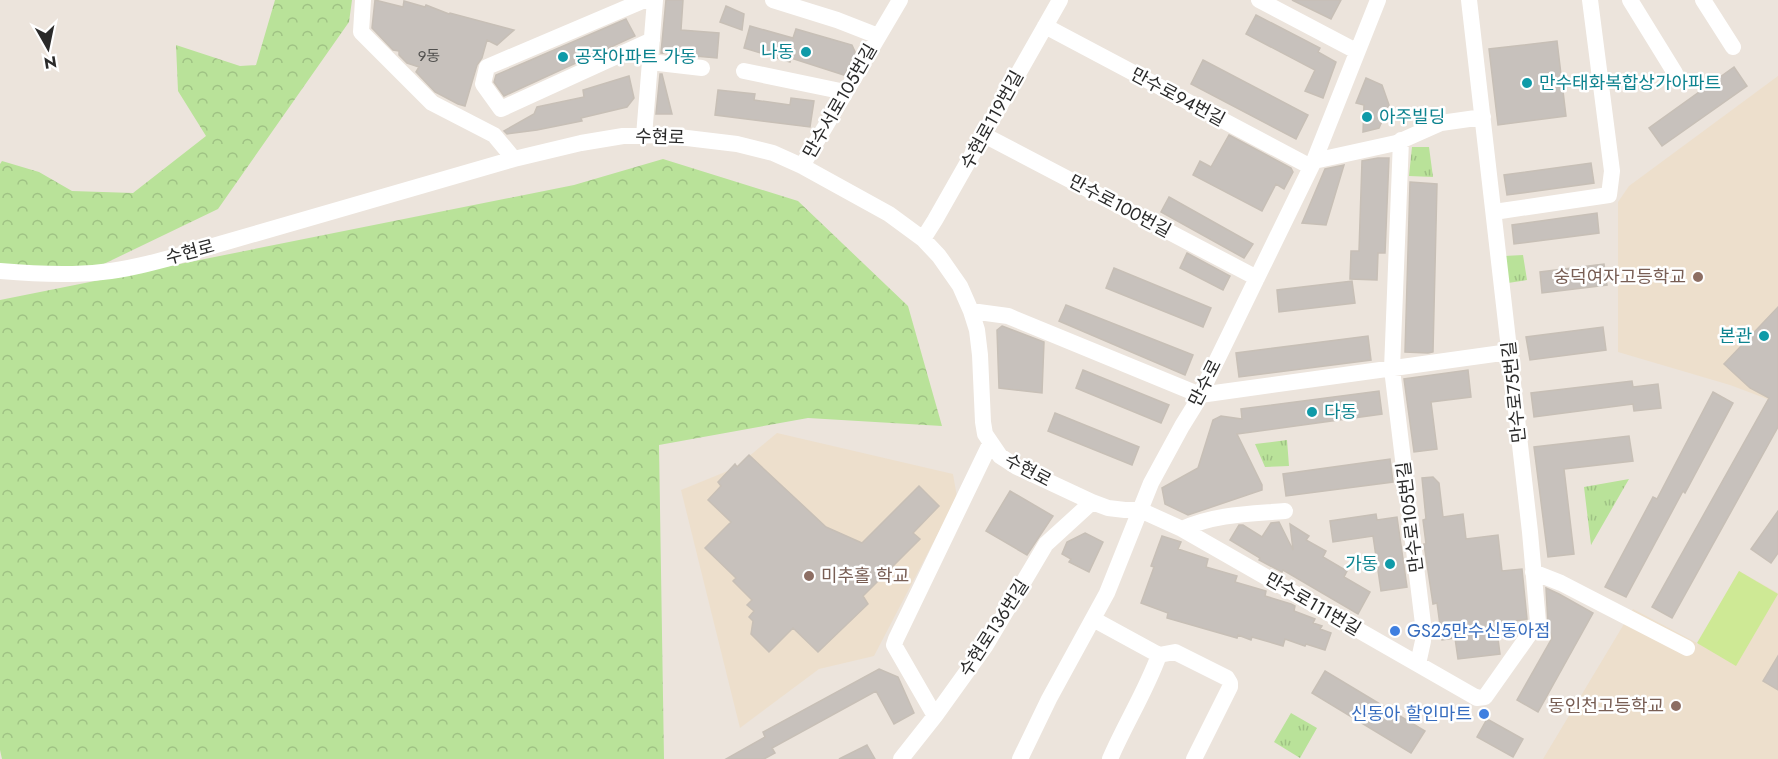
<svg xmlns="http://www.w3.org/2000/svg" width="1778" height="759" viewBox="0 0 1778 759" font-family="Jost,'Noto Sans KR',sans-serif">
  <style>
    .education { fill: #eddfcc }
    .forest { fill: url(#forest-crowns) }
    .park { fill: url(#park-tufts) }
    .pitch { fill: #cee995 }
    .building { fill: #c7c1bc; stroke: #c7bfb6; stroke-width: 1.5 }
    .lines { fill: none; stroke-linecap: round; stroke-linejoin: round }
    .minor { stroke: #fff; stroke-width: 16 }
    .culture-dot { fill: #0f9aa8; stroke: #fff; stroke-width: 2 }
    .education-dot { fill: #8d6e63; stroke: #fff; stroke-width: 2 }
    .shop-dot { fill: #3f7fe0; stroke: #fff; stroke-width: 2 }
    .labels { text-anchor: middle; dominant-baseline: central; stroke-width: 5; stroke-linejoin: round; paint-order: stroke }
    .number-label { font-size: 15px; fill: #51504e }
    .culture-label { font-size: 18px; fill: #0d838f; stroke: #fff; text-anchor: start }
    .street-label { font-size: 18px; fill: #2a2a2a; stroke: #fff }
    .education-label { font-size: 18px; fill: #785e54; stroke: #fff; text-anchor: end }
    .shop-label { font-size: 18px; fill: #366cbe; stroke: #fff; text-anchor: start }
  </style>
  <defs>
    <pattern id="forest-crowns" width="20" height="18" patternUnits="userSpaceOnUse" patternTransform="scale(1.5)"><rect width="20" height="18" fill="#b9e299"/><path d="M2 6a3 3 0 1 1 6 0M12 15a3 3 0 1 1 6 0" fill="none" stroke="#9fc284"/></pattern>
    <pattern id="park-tufts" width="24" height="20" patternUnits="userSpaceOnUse" patternTransform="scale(1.5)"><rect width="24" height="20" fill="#b9e299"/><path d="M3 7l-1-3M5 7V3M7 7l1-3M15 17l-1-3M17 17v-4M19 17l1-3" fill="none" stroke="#9fc284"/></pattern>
  </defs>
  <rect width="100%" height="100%" fill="#ece4dc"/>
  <path class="education" d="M1778,76v327l-48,-18 -112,-33v-150l11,-16z
    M777,433l176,41 4,23 -83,159 -55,13 -79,59 -59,-238 54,-22z
    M1739,571l39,22v166h-235l90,-150 64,34 -1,4z"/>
  <path class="forest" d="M275,0h77l-3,22 -131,187 -133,64 -85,-6v-103l2,-3 37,11 33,19 61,2 73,-57 -28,-45 -2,-46 64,21 16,-1z
    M663,159l135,42 110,105 34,120 -134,-8 -149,27 5,314h-662l-2,-9v-450l574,-115z"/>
  <path class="park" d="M1412,147h17l4,30 -24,-1z
    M1523,255l4,25 -19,3 -4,-27z
    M1287,440l2,26 -24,1 -10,-23z
    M1629,479l-38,66 -7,-58z
    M1291,713l26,15 -17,30 -26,-16z"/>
  <path class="pitch" d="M1739,571l39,23 -42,72 -39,-23z"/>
  <path class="building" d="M375,0l28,7 1,-6 21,6 1,-2 23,9 1,-1 64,17 -17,15 -10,-5 -5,18 -5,7 -12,41 -7,-2 -23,-12 -19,-20 3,-5 -12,-4 -8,-8v-4l-6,-1 -21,-22z
    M666,0h17l-2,30 38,3 -2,25 -56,-5z
    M1292,0h49l-10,19z
    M726,6l18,8 -2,16 -22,-8z
    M1256,15l64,33 -2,4 18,10 -13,36 -18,-7 10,-21 -69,-36z
    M626,19l9,17 -131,60 -10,-14 2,-7z
    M750,26l43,12 3,-9 56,16 4,9 -12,21 -53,-17 -1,4 -46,-14z
    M1557,41l9,75 -68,9 -9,-76z
    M1203,60l105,55 -12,24 -105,-55z
    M1734,67l13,19 -85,60 -13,-18z
    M660,74h2l10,40h-16z
    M629,76l5,22 -7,9 -46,11 1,3 -45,9 -30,4 -3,-3 30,-17 3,-7 47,-10 -1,-7z
    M1366,78l16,7 7,20 -10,23 -16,4 1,-27 -8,-2z
    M718,90l37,4 -1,6 36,5 1,-7 23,3 -4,26 -95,-12z
    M1229,135l62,33 2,4 -9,17 -8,-5 -14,27 -69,-36 7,-14 11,6z
    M1378,158h11l-4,95h-7l-1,27 -27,-1 1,-28h8l3,-90z
    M1591,163l3,20 -87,12 -3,-20z
    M1344,165l-18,60 -24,-2 23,-54z
    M1410,182l27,2 -4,168 -5,1 -23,-1z
    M1169,197l84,47 -9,14 -83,-46z
    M1597,213l2,20 -85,11 -2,-19z
    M1187,253l43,23 -7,14 -43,-22z
    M1604,264l3,21 -65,8 -2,-21z
    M1114,268l97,40 -8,19 -97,-39z
    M1352,281l3,22 -76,9 -2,-22z
    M1066,305l127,50 -8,20 -126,-54z
    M1778,307v120l-106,191 -20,-11 117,-209 -19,-10 -26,-24z
    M1002,326l42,16 -2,51 -43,-5 -2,-58z
    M1603,327l3,23 -76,10 -4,-23z
    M1368,336l3,24 -132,17 -3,-24z
    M1083,370l86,35 -8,18 -85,-35z
    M1468,370l3,27 -40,5 6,47 -23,3 -10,-73z
    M1632,381l1,6 25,-3 3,24 -27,3 -1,-7 -99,13 -3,-24z
    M1379,391l3,23 -145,20 25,51v5l-74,25 -23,-11 -3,-16 36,-20 15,-48 8,-4 21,3 -1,-10z
    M1713,392l20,11 -48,90 -2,-2 -57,106 -21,-10 48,-90 4,2z
    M1055,413l84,34 -7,18 -84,-34z
    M1629,436l4,25 -69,8 10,85 -26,3 -14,-110z
    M749,455l77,72 36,16 57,-57 20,20 -26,27 7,6 -57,57 5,8 -50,48 -25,-24 -24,24 -18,-18 2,-13 -4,-4 5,-6 -7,-6 5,-5 -19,-19 3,-3 -31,-30 26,-26 -23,-22 13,-14 -3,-4 17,-18 2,3z
    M1390,459l3,23 -107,14 -3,-22z
    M1433,477l6,6 4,34 20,-3 3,25 32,-4 4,36 20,-2 5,50 -31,5 4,30 -42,5 -3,-21 -13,2 -5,-37 -4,1 -9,-60h2l-3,-24 3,-1 -4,-41z
    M1010,491l43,25 -26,39 -41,-24z
    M1778,511v42l-7,10 -20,-14z
    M1376,514l1,6 20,-3 10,70 -26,4 -8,-55 -40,6 -3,-21z
    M1279,522l14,28 -3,-26 19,12 -3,4 20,11 -3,6 24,14 -3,6 26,15 -12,22 -75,-44 -1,2 -23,-12 1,-2 -30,-18 9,-15h4l19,12 9,-14z
    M1085,533l18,9 -14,30 -20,-10 2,-3 -9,-5 5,-12z
    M1162,536l19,6 -3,7 30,10 -2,8 31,9 -2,6 31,9 -1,5 26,8 4,2 -1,5 21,8 -2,4 9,3 -2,3 11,4 -6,17 -19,-6 -1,2 -20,-7 -2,7 -31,-9 -1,3 -13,-5 -1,3 -70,-20 1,-5 -27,-10 13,-36 -3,-1z
    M1546,588l13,6 34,19 -55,99 -21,-12 35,-62 -4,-14z
    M1778,656v34l-15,-9z
    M879,669l19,8 16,36 -20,11 -18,-33 -104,57 3,5 -11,6h-38l39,-22 -2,-5z
    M1325,671l100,60 -14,22 -99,-60z
    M1487,719l36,20 -10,18 -36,-20z
    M867,745l8,14h-36z"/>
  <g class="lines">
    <path class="minor" d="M363,0l-2,32 71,71 62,32 20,24
      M645,0l-158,67 -4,17 18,25 151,-69
      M773,0l64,20 41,16
      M1259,0l97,51
      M1630,0l45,73
      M1703,0l30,47
      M1045,26l266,141
      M650,62l52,6
      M744,71l101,21
      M984,135l273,143
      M644,136l11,-136
      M1401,140l-9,229 31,255v17l-5,23
      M1314,161l82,-18 45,-20 42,-6
      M802,166l98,-166
      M1494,212l115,-17 3,-24 -22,-171
      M923,239l12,-19 125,-220
      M0,271c34,3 68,5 102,1 30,-3 60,-12 90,-20l322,-93 67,-16 42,-7 39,-1 75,9 36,9 29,13 87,48 34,25 16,17 21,30 11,25 6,19 3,25 3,67 2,12 15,22 17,11 75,35 16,6 17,2h15l42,19 295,169 8,-1 53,-75 -8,-90 -61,-532
      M971,311l37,5 192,79 309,-43
      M1182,529c34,-15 67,-15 103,-18
      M1533,572l28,11 126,65
      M1093,619l66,36 16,-3 52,26 3,5v4l-36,72
      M935,716l-41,-71 2,-6 94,-195
      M901,759l34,-43 51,-71 60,-101 46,-42
      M1020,759l29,-60 58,-106 44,-110 31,-57 13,-21 119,-244 64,-161
      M1110,759c15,-35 36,-68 49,-104"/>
  </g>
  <g class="culture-dot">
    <circle cx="806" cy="52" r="6"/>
    <circle cx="563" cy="57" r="6"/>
    <circle cx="1527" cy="83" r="6"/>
    <circle cx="1367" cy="117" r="6"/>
    <circle cx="1764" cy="336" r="6"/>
    <circle cx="1312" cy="412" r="6"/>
    <circle cx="1390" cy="564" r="6"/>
  </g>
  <g class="education-dot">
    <circle cx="1698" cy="277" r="6"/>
    <circle cx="809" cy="576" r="6"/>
    <circle cx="1676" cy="706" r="6"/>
  </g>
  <g class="shop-dot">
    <circle cx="1395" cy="631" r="6"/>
    <circle cx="1484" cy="714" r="6"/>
  </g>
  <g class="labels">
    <g class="number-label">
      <text x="429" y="56">9동</text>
    </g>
    <g class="culture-label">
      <text x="794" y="52" text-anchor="end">나동</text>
      <text x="575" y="57">공작아파트 가동</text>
      <text x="1539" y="83">만수태화복합상가아파트</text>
      <text x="1379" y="117">아주빌딩</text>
      <text x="1752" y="336" text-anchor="end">본관</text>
      <text x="1324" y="412">다동</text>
      <text x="1378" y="564" text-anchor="end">가동</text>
    </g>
    <g class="street-label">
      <text transform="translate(1178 97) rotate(28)">만수로94번길</text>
      <text transform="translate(840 101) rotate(-60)">만수서로105번길</text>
      <text transform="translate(992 120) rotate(-61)">수현로119번길</text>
      <text transform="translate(660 137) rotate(2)">수현로</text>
      <text transform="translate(1120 206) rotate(28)">만수로100번길</text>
      <text transform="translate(190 252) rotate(-15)">수현로</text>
      <text transform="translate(1205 383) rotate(-63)">만수로</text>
      <text transform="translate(1514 392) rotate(-96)">만수로75번길</text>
      <text transform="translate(1028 470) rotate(28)">수현로</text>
      <text transform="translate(1410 517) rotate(-97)">만수로105번길</text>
      <text transform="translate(1313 604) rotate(30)">만수로111번길</text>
      <text transform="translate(994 628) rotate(-57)">수현로136번길</text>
    </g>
    <g class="education-label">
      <text x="1686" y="277">숭덕여자고등학교</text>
      <text x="821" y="576" text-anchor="start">미추홀 학교</text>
      <text x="1664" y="706">동인천고등학교</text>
    </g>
    <g class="shop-label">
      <text x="1407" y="631">GS25만수신동아점</text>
      <text x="1472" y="714" text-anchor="end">신동아 할인마트</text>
    </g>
  </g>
  <g transform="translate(48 48) rotate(171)" stroke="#ffffff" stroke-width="4.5" paint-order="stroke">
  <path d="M0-4.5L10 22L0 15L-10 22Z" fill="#2a2a2a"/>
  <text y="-9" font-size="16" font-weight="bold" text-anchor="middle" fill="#2a2a2a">N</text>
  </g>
</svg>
